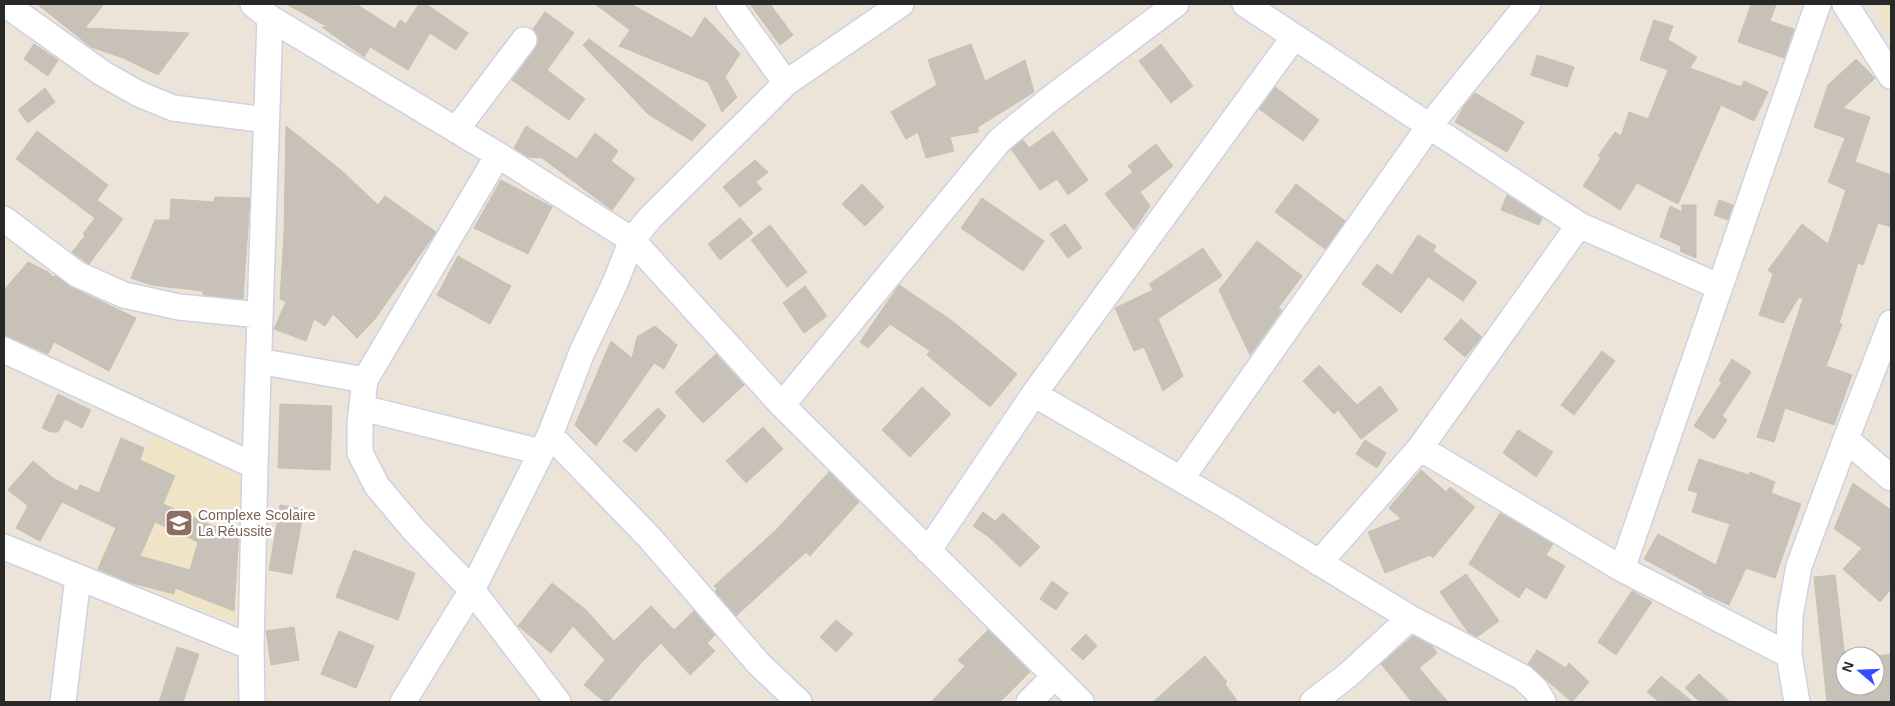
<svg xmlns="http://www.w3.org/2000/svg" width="1895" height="706" viewBox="0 0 1895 706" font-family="Helvetica,sans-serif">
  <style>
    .education { fill: #efe4c6 }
    .building { fill: #c7c1b8; stroke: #c7c1b2; fill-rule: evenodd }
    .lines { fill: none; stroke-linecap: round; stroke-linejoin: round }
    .minor-casing { stroke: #cdd1e3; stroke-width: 28 }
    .minor { stroke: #fff; stroke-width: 25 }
    .labels { text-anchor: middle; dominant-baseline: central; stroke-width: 5; stroke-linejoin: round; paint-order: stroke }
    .education-label { font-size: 14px; fill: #785e54; stroke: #fff; text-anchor: start }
  </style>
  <rect width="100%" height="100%" fill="#ece4d8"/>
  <path class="education" d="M1877,4h14v37z
    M153,432l92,41 -5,149 -147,-49z"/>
  <path class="building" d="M37,4h67l-19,24 104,5 -31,42 -35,-17 -32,-11z
    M286,4h70l39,25 5,-9 6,4 13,-20h7l42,29 -12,17 -26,-17 -22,37 -38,-23 -6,10 -42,-30h6z
    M595,4h36l61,34 13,-21 35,37 -15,23 12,20 -15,15 -14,-30 -89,-36 11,-16z
    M750,4h20l23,31 -13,10z
    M1751,4h25l-6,17 24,8 -10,29 -46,-16z
    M545,12l29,21 -27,37 38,29 -16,21 -57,-40 24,-32 2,-7 -1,-6 -4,-6z
    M1654,20l19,6 -5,14 29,17 -7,11 51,19 3,-6 24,11 -14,29 -33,-16 -43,99 -41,-21 -17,27 -37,-24 18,-28 -3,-2 17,-24 6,4 8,-24 19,7 20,-49 -28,-10z
    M589,39l117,86 -14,16 -44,-27 -65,-69z
    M34,44l24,16 -10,16 -24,-17z
    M971,44l14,37 40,-21 9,32 -56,35v5l-28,5 4,14 -28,7 -8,-26 -12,7 -15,-27 46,-27 -9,-25z
    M1161,44l32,42 -22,17 -32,-42z
    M1537,55l37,12 -7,20 -36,-12z
    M1856,59l19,19 -32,30 27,9 -15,45 36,13v52l-13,-4 -15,42 -5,-2 -19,60 3,1 -16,42 26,9 -18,50 -49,-17 -11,34 -17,-5 46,-138 -4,-2 -16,26 -24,-8 14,-41 -5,-4 34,-46 26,20 18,-54 -18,-8 17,-44 -31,-11 14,-42z
    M1275,87l44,33 -16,21 -44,-32z
    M45,88l10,14 -27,21 -10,-13z
    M1475,93l49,29 -17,30 -52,-30 9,-16z
    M286,126l56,45 36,34 7,-9 51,36 -61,87 -18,19 -24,-24 -8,12 -11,-7 -8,22 -32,-12 12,-27 -6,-3 4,-64z
    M526,126l51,33 18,-26 23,18 -7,10 24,18 -23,31 -70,-52 -14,-1 -14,-9z
    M37,131l71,54 -11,15 26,19 -34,45 -17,-12 13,-16 -2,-2 12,-16 -79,-59z
    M1053,131l35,49 -20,15 -11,-16 -17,11 -29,-41 12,-9 6,8z
    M1156,144l17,22 -33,26 10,14 -16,24 -29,-36 28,-22 -5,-6z
    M755,160l13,12 -12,10 6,7 -22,18 -17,-20z
    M501,180l51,27 -24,47 -54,-26z
    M862,184l22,23 -19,19 -23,-22z
    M1296,184l49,37 -20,28 -50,-37z
    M1507,195l35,23 -3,7 -38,-15z
    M215,197l35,1 -7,101 -40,-4v-4l-52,-6 -20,-7 24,-58h15l1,-21 43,3z
    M982,198l62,43 -21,30 -62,-43z
    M1719,200l14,5 -5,15 -14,-5z
    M1682,205h14v53l-16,-7 1,-5 -21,-9 10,-31 12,6z
    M740,218l13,15 -33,27 -12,-16z
    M1065,224l17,24 -14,10 -18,-24z
    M770,225l37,47 -20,15 -36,-47z
    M1418,235l18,11 -3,5 44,31 -14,19 -35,-24 -27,36 -39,-29 15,-20 15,11z
    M1257,241l45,35 -24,32 4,2 -32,45 -31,-65z
    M1203,248l19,28 -64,43 25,57 -20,15 -19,-44 -10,4 -19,-43 38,-18 -4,-6z
    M458,256l53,30 -21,38 -53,-29z
    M28,262l20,10 5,5 3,-1 15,11 65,31 -27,53 -55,-29 -6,12 -38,-17 -6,-1v-46z
    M899,285l52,35 66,54 -27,33 -63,-52 3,-4 -40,-27 -22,24 -8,-6z
    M805,286l22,30 -23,17 -21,-30z
    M1461,319l21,18 -17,20 -21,-18z
    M655,326l22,19 -13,24 -10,-6 -58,83 -21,-21 36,-84 21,17 5,-21z
    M1602,351l13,10 -41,54 -13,-10z
    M716,354l28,31 -41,38 -28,-31z
    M1732,359l19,13 -29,44 5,4 -13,19 -20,-13 28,-44 -3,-2z
    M1319,365l38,40 23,-19 18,24 -37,29 -23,-29 -4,4 -31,-33z
    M922,387l29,27 -41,43 -28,-27z
    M58,394l33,16 -9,18 -17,-9 -7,13h-7l-9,-4z
    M280,404l52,2 -2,64 -52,-2z
    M658,408l8,8 -30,36 -13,-11z
    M763,427l20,22 -37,34 -20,-22z
    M1518,430l35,22 -17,25 -33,-24z
    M121,438l23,10 -4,12 35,16 -12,28 50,22 26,6 -5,79 -59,-23 -1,6 -46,-12 -30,-13 18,-41 -54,-26 -22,39 -24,-13 12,-22 -20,-16 25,-29 20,17 24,13 3,-6 19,8zM155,522l43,20 -8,28 -50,-14z
    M1365,440l21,13 -9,15 -21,-14z
    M1699,459l50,16 1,-3 25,10 -4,11 30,11 -26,74 -29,-10 -17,37 -27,-12 1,-2 -59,-32 14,-25 58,31 14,-41 -38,-12 6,-19 -10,-3z
    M1421,470l25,22 4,-5 25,20 -42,51 -3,-3 -45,18 -17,-41 33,-13 -12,-11z
    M829,472l30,30 -49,54 -4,-4 -70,64 -21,-25 2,-2 -3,-3 62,-56z
    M1853,483l38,27v79l-11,13 -37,-33 19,-21 -28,-19z
    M280,505l24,4 -12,65 -23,-4z
    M983,512l12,9 8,-8 37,34 -20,20 -31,-30 -16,-11z
    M1500,513l53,31 -7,11 19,11 -19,33 -20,-12 -7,11 -50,-34z
    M354,550l61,23 -17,47 -62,-23z
    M1466,574l33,47 -22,16 -9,-5 -28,-40z
    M1835,575l10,83v28h30v-30l16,-2v48h-64l-13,-125z
    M1052,581l16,12 -12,17 -16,-11z
    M552,583l34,27 28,31 37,-35 23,24 20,-19 21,24 -8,8 8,8 -25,24 -29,-32 -19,19 -34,40h-3l-21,-17 21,-25 -32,-34 -22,27 -33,-27z
    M1632,591l20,11 -36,53 -18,-13z
    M836,620l17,14 -17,18 -16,-15z
    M294,627l5,33 -28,5 -5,-34z
    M988,630l42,42 -30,30h-69l34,-36 -7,-6z
    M339,631l35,15 -18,42 -35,-14z
    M1086,634l11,12 -14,14 -12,-11z
    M1413,636l18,9 6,8 -18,15 29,34h-36l-31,-38z
    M177,647l22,7 -16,48h-24z
    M1537,650l29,18 3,-5 20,19 -17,20 -44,-38z
    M1205,656l22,26 -2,2 13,18h-85z
    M1699,674l31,28h-30l-15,-14z
    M1661,676l32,26h-34l-12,-10z"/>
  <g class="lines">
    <defs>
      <path id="minor" d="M5,4l97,69 37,21 34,14 93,12
        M253,4l17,14 228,137 134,85 150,165 299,297
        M729,4l57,79
        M1245,4l334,221 141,62
        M1845,4l46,72
        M456,130l68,-90
        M498,155l-133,225 -5,43v30l17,33 37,44 58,60 86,112
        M4,219l73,55 47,21 55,12 81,8
        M4,350l251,116
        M258,361l107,19
        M1034,394l193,112 183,112 112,59 14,13 7,12
        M782,405l218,-265 50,-41 126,-95
        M362,408l179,44
        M550,435l99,102 110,127 40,38
        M1846,439l45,39
        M1420,448l202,121 167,86
        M1181,479l249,-354 98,-121
        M4,547l247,100
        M928,551l106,-157 260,-357
        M1319,563l101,-115 159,-223
        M1622,569l196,-565
        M63,702l15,-125
        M252,702l-1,-55 4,-181 15,-448
        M403,702l69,-112 78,-155 32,-83 33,-69 17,-43 18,-22 136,-135 115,-79
        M1029,702l26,-26
        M1313,702l35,-27 62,-57
        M1797,702l-8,-47 1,-40 9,-49 47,-127 45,-116"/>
    </defs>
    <use href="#minor" class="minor-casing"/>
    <use href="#minor" class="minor"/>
  </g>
  <defs>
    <symbol id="school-square" viewBox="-11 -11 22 22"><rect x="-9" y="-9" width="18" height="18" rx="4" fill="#8d6e63" stroke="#fff"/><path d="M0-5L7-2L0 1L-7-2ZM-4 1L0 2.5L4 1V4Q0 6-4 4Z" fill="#fff"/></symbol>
  </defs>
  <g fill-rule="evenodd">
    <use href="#school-square" x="163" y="507" width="32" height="32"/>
  </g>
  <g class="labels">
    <g class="education-label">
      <text x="198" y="515">Complexe Scolaire<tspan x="198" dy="16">La Réussite</tspan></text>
    </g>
  </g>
  <rect width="1895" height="706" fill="none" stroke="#282828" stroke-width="10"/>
  <g transform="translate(1860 671) rotate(289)"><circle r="24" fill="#ffffff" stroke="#a9a9a9"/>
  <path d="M0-4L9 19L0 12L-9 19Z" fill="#324fff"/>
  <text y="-8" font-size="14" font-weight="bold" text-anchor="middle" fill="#282828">N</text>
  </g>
</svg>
